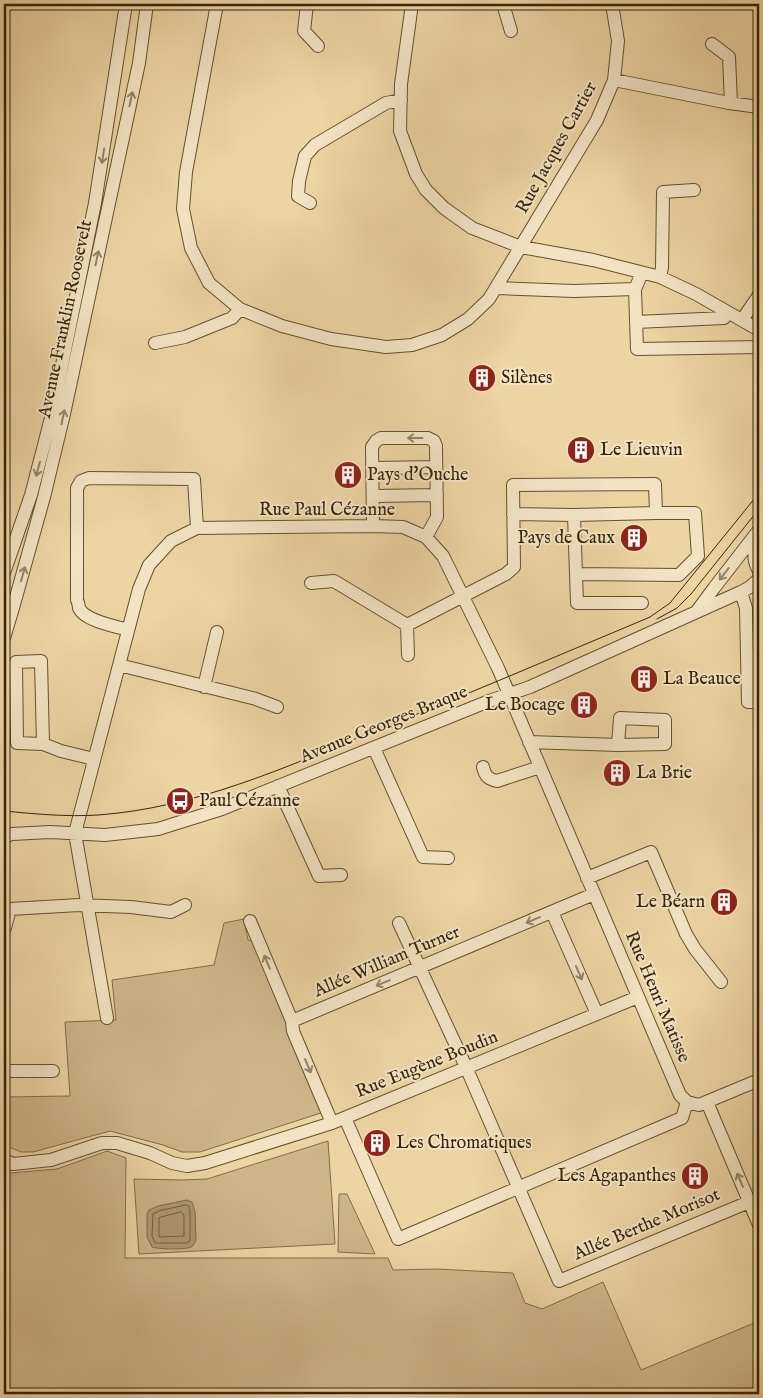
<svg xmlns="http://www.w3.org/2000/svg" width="763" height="1398" viewBox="0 0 763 1398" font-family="'IM FELL English',serif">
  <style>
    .green { fill: #ceb689; stroke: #826d49 }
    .water { fill: #af986f; stroke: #7f6a46 }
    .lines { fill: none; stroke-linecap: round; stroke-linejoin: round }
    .shore { stroke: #725e3c; stroke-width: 1 }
    .minor-casing { stroke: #645030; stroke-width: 14 }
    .minor { stroke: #f3e3c3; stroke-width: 12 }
    .tram { stroke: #362409; stroke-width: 1 }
    .oneway { stroke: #948466 }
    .labels { text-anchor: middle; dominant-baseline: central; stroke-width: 4; stroke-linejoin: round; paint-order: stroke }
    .street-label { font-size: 18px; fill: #362409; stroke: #f3e3c3 }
    .poi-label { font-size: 18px; fill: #362409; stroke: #f3e3c3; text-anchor: start }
  </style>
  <rect width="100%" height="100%" fill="#edd4a3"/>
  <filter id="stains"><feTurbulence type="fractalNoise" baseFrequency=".004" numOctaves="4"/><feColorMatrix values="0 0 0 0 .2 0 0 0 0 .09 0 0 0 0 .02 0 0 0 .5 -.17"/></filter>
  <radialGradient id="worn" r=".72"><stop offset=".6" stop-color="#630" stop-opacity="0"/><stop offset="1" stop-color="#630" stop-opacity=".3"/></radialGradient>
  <path class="green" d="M244,919l4,21 6,1 70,171 -124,40h-18l-19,-7 -53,-14 -77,21h-12l-17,-7v-48l66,-1 -5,-74 51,-2 -4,-40 102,-15 10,-42z
    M328,1141l7,103 -196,10 -5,-75 48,1 25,-1z
    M107,1151l19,7 -1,100h263l5,12 44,-1 76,4 12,30 17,6 61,-27 38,88 118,-49v73h-755v-222l6,1 47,-4z
    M339,1194h8l28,60 -37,-2z"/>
  <path class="water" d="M187,1200l5,2 3,10 1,28c-2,3 -2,6 -5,7 -6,3 -34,2 -39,0l-5,-10v-23l2,-4 9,-4z"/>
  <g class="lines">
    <path class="shore" d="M186,1205l3,1 1,6v29l-3,2h-32l-3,-7 1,-22 6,-3z
      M181,1212l3,3v21l-25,1v-19z"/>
    <defs>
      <path id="minor" d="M217,4l-31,168 -3,37 8,39 18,35 31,26 42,17 49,13 55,8 26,-2 30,-10 26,-16 21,-20 108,-179 17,-40 4,-39 -6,-37
        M307,4l-3,27 14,15
        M412,4l-11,80 -1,47 16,43 10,16 18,18 28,20 49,19 72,13 67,17 36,17 63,36
        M503,4l8,27
        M712,44l17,13 2,46
        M614,80l115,23 30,4
        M310,203l-12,-7 1,-15 6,-25 10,-11 71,-42 15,-3
        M642,273l-7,16 2,60 122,-2
        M660,277l2,-9 1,-76 31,-2
        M496,288l78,3 61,-2
        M742,320l17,-25
        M636,322l88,-4
        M155,343l30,-6 47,-19 8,-9
        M373,468l63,-1
        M373,496l64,-1
        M574,515l82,-2
        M373,526l-1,-79 4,-6 5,-3h47l6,3 2,5 1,71 -11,20
        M759,543c-7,9 -5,19 0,28
        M4,573l27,-78 21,-81 43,-211 31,-199
        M576,574l1,29h65
        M311,583l23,-2 73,44 99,-51 8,-7 -1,-82 142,-1 1,29h39l3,43 -19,19 -103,-1 -2,-59 -61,-1
        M741,592l5,16 2,94h11
        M697,611l17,-23 45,-58
        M407,625l1,30
        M128,630c-13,-4 -43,-9 -49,-22 0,-1 -1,-7 -2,-8v-112l4,-7 8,-3 105,1 3,49
        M4,638l9,-30 31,-111 20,-83 75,-351 8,-59
        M119,665l137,34 21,8
        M204,687l13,-55
        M529,742l89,3 47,-1v-24l-45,-2 -2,27
        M43,744l-26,-1 -1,-81 25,-1 2,83 18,7 33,8
        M374,748l49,109 25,1
        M483,767c2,9 5,12 14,14l43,-14
        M278,786l41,90 22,-1
        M4,837l8,-3 38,-2 55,3 53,-6 64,-20 267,-108 41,-14 211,-95 9,-5 9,-8
        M587,878l64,-26 35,82 9,15 26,33
        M552,912l45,102
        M250,921l42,100 302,-127
        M399,923l67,144 93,214 190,-79
        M5,928l5,-19 69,-4 52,2 40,5 14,-7
        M107,1018l-32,-185 64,-244 10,-24 22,-24 26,-13 176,-2 30,1 23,10 17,19 55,112 182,427 7,7 12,3 60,-25
        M292,1021l1,10 39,92
        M4,1071h49
        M707,1102l52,123
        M345,1118l53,121 284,-121 5,-16
        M4,1160l9,4 38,-4 51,-17h15l33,10 22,10 15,3 18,-3 127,-40 306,-126"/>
    </defs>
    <use href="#minor" class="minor-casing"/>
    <use href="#minor" class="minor"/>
    <path class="tram" d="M657,619l20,-11 14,-14 68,-85
      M4,811c31,3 63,6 94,4 97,-7 186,-47 274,-83 85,-33 168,-69 252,-104l26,-11 20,-14 89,-110"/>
  </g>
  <defs><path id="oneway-shaft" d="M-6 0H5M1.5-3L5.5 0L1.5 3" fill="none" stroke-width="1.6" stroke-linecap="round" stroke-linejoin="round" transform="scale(1.25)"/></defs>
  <g class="oneway">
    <use href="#oneway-shaft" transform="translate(131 99) rotate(-78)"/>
    <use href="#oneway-shaft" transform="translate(103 156) rotate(99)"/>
    <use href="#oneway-shaft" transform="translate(97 258) rotate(-78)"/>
    <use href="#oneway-shaft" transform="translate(63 417) rotate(-77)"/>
    <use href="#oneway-shaft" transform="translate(415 438) rotate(180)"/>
    <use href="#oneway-shaft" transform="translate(38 469) rotate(105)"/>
    <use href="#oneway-shaft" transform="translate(23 574) rotate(-74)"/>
    <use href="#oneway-shaft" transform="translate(724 574) rotate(128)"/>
    <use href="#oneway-shaft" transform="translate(533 920) rotate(157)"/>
    <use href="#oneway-shaft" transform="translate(267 962) rotate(-113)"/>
    <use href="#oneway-shaft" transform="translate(579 973) rotate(66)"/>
    <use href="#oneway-shaft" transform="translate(383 983) rotate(158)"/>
    <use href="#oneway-shaft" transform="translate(308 1066) rotate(67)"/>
    <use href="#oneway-shaft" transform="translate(740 1180) rotate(-113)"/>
  </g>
  <defs>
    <symbol id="building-disc" viewBox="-11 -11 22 22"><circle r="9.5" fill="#8f2418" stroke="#f3e3c3"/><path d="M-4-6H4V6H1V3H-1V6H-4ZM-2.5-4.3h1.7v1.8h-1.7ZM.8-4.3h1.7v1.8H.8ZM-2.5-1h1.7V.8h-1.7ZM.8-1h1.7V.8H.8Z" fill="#fff"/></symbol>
    <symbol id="bus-disc" viewBox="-11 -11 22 22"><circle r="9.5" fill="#8f2418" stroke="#f3e3c3"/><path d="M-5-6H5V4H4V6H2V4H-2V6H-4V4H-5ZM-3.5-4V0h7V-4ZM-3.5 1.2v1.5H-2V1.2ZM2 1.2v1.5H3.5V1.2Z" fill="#fff"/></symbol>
  </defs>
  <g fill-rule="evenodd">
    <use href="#building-disc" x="466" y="362" width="32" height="32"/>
    <use href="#building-disc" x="565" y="434" width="32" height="32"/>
    <use href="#building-disc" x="332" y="459" width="32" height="32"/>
    <use href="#building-disc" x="618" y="522" width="32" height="32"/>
    <use href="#building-disc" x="628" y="663" width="32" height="32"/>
    <use href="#building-disc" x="568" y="689" width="32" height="32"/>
    <use href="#building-disc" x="601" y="757" width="32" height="32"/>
    <use href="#bus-disc" x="164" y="785" width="32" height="32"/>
    <use href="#building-disc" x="708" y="886" width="32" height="32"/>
    <use href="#building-disc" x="361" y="1127" width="32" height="32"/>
    <use href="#building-disc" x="679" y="1160" width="32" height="32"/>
  </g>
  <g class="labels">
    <g class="street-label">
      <text transform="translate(557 148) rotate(-61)">Rue Jacques Cartier</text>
      <text transform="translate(66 319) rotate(-78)">Avenue Franklin Roosevelt</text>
      <text x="327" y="510">Rue Paul Cézanne</text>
      <text transform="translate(384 725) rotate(-22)">Avenue Georges Braque</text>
      <text transform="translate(387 962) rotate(-23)">Allée William Turner</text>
      <text transform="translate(657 997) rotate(67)">Rue Henri Matisse</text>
      <text transform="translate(427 1065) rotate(-22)">Rue Eugène Boudin</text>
      <text transform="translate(647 1225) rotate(-23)">Allée Berthe Morisot</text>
    </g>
    <g class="poi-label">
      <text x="501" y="378">Silènes</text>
      <text x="600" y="450">Le Lieuvin</text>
      <text x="367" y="475">Pays d'Ouche</text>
      <text x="615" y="538" text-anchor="end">Pays de Caux</text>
      <text x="663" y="679">La Beauce</text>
      <text x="565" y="705" text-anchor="end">Le Bocage</text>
      <text x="636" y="773">La Brie</text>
      <text x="199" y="801">Paul Cézanne</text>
      <text x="705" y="902" text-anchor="end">Le Béarn</text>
      <text x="396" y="1143">Les Chromatiques</text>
      <text x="676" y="1176" text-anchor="end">Les Agapanthes</text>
    </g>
  </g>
  <rect width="763" height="1398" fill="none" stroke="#edd4a3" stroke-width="20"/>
  <rect x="5" y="5" width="753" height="1388" fill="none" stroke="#362409" stroke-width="2.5"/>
  <rect x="10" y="10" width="743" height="1378" fill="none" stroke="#362409"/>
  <rect width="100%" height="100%" filter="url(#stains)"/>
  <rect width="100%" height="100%" fill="url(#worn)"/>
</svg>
